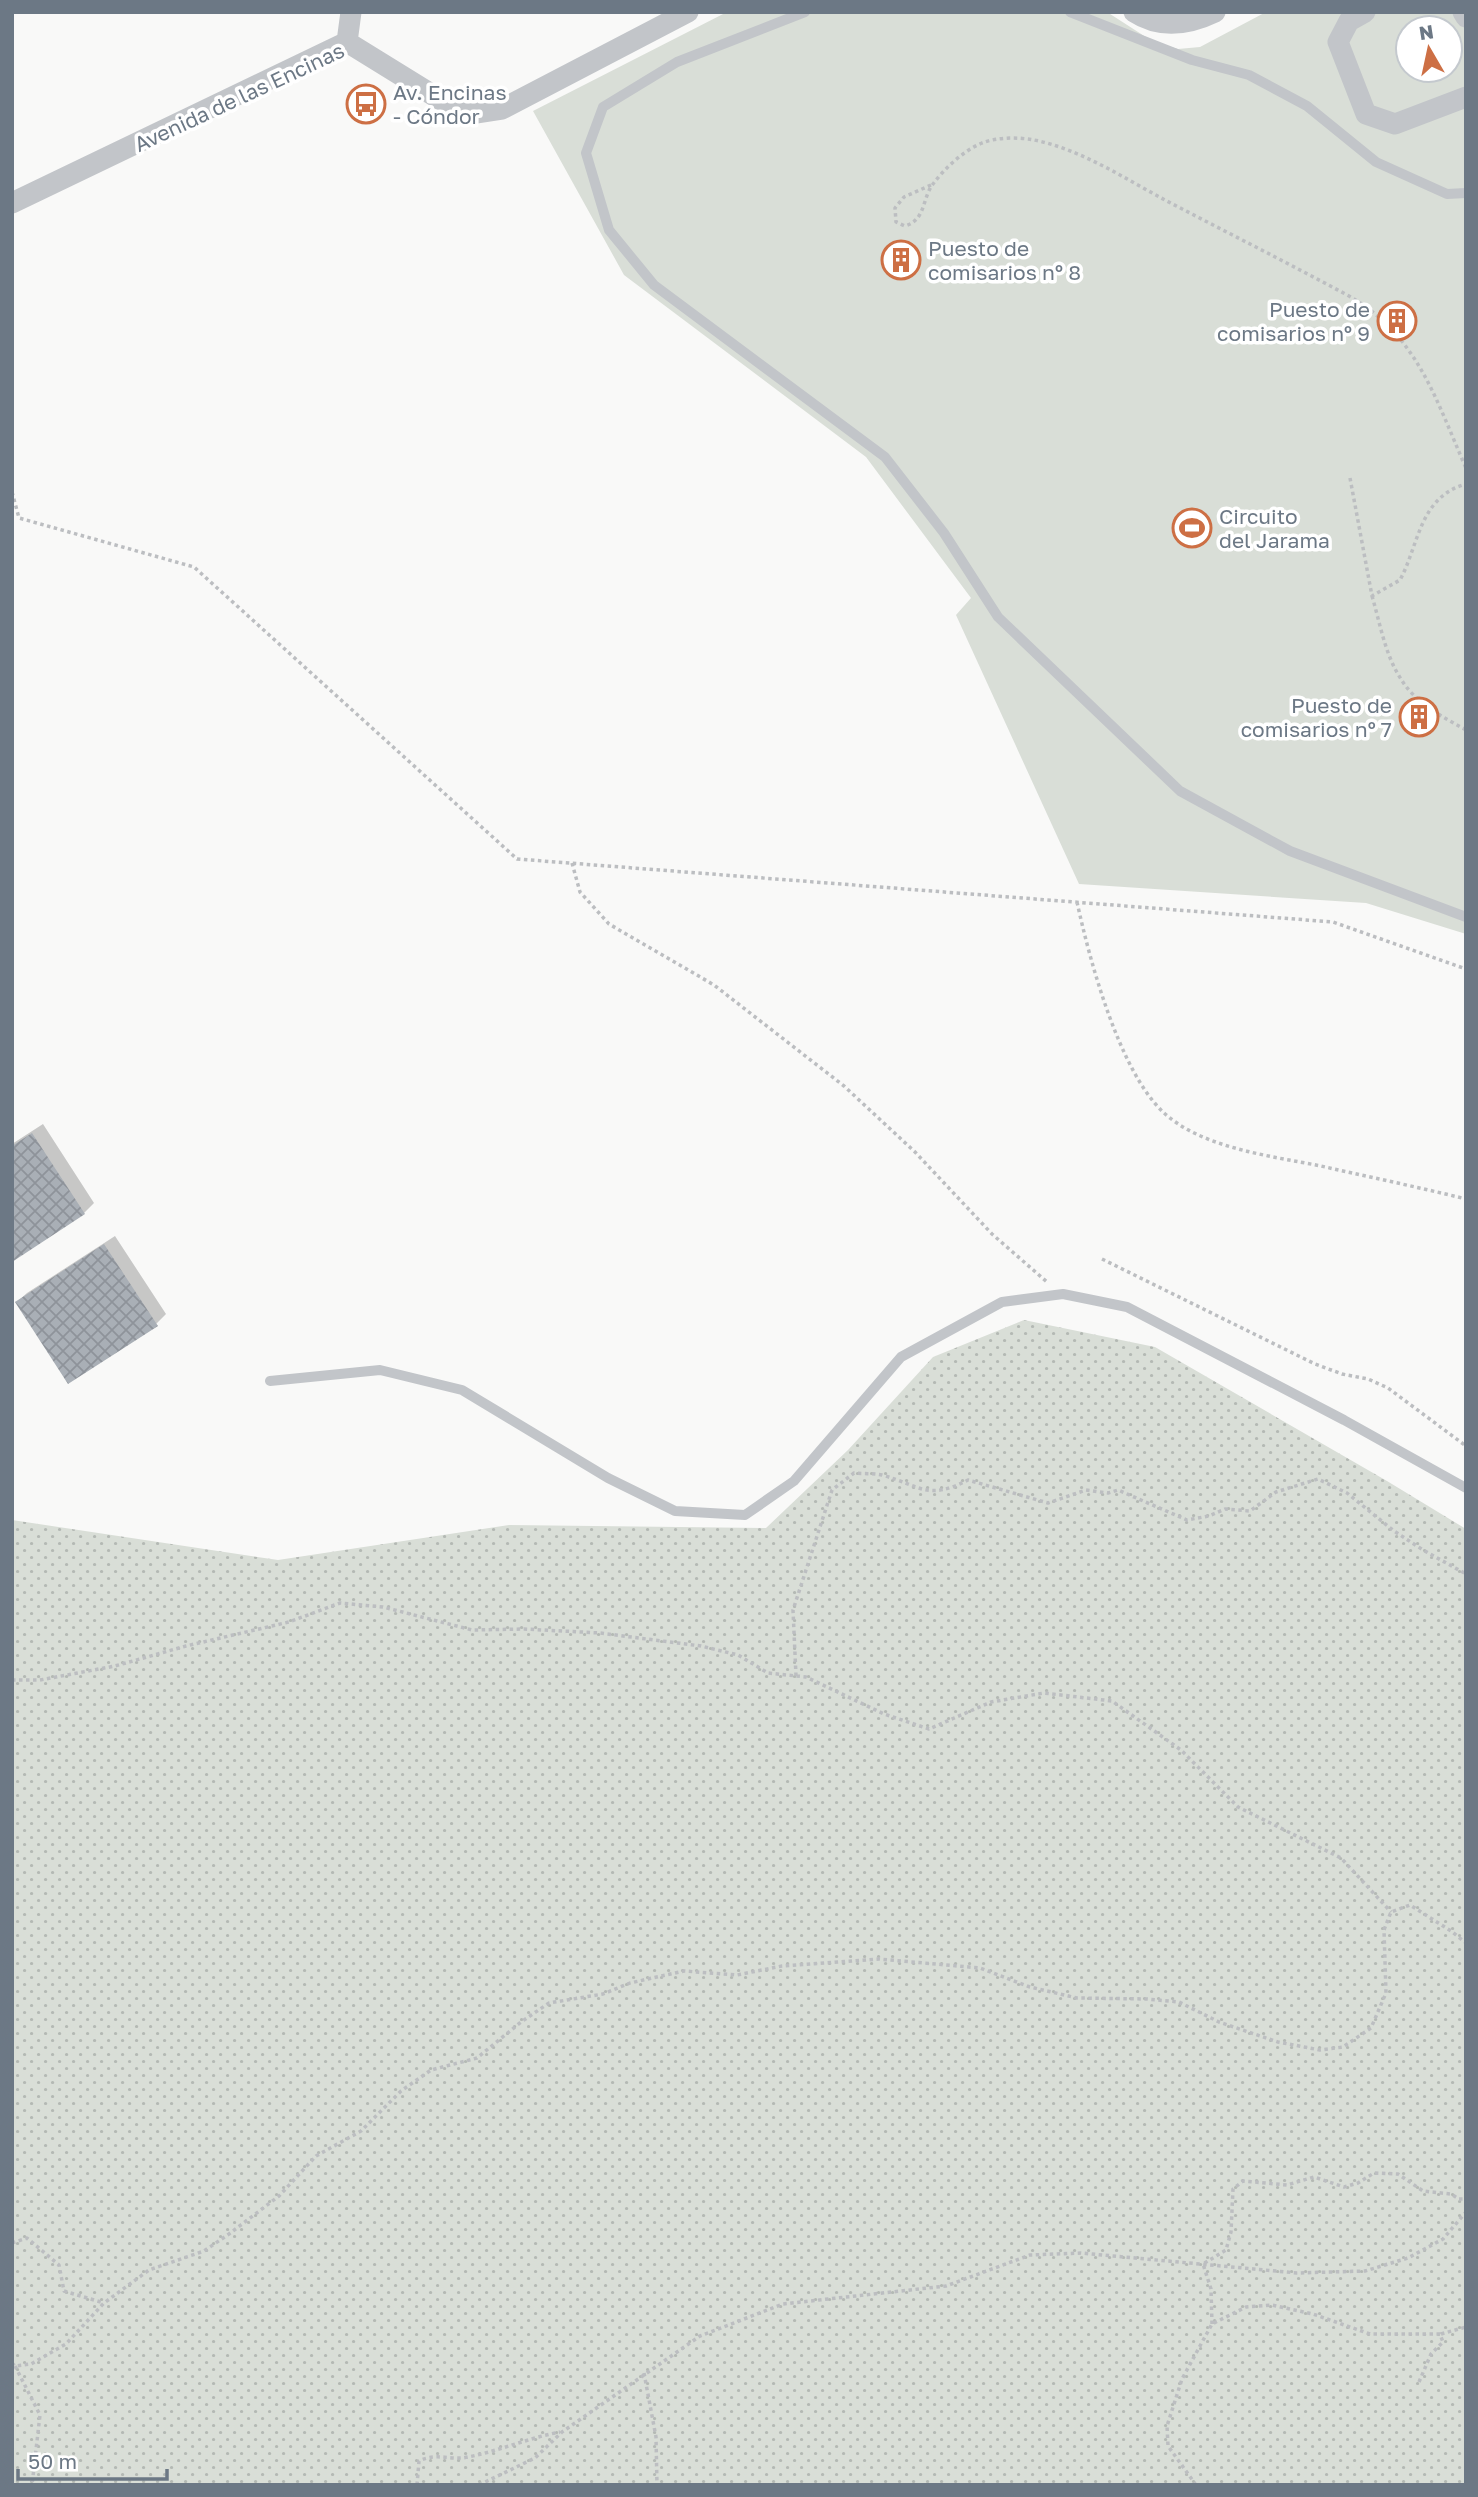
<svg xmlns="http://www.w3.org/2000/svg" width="1478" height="2497" viewBox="0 0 1478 2497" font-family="'Golos Text',sans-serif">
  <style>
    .grass { fill: url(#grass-dots) }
    .green { fill: #d9ded7; fill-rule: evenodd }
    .shadow { fill: #0003 }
    .building { fill: url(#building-cross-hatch) }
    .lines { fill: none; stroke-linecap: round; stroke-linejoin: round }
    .path { stroke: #bcbec1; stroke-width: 3.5; stroke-dasharray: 3.5 3.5; stroke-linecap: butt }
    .lane { stroke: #c2c5c9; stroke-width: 10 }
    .street { stroke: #c2c5c9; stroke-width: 21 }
    .labels { text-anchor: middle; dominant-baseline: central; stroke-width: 7; stroke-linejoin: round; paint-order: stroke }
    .poi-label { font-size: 21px; fill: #6c7885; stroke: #fff; text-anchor: start }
    .street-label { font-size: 21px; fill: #6c7885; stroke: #fff }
  </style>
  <defs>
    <pattern id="grass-dots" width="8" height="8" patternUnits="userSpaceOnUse" patternTransform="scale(1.75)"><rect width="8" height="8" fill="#d9ded7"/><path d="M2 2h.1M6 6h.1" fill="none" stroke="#b4b9b4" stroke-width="1.8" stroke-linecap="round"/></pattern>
    <pattern id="building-cross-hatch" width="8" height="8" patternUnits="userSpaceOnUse" patternTransform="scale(1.75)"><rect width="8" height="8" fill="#a9afb6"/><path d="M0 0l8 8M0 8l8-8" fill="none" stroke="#8e939a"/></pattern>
  </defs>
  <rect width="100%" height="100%" fill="#f9f9f8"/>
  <path class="grass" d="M1024,1320l131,27 232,134 79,48v956h-1454v-965l266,40 231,-35 257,3 82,-78 85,-93z"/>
  <path class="green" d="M727,12h380l45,29 26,8 22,-2 66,-35h200v922l-100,-31 -287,-19 -123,-269 15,-17 -105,-141 -242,-182 -91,-164zM1408,28h42v42h-42z"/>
  <path class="shadow" d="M904,251l6,6 -9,7 -5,-6z
    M1396,310l12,8 -5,9 -13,-7z
    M43,1124l51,79 -10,10 -72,47v-116z
    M115,1236l51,78 -10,10 -139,-22 10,-9z"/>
  <path class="building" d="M900,253l8,8 -7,5 -7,-8z
    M1392,312l15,9 -4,9 -15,-10z
    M1416,712l9,4 -4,7 -8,-5z
    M32,1133l53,81 -73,48v-116z
    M104,1244l54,82 -90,58 -53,-82z"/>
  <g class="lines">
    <path class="path" d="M931,185l-27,12 -9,11 1,14 9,4c21,-6 17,-28 28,-42 12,-16 30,-33 49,-41 15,-6 36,-6 52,-3 46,9 90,38 131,60 61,32 123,63 184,96 69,40 86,102 117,172
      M1350,478l22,118 28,-16c19,-35 19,-83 66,-96
      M12,492l7,26 175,49 323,292 816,63 133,47
      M1372,596c8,27 13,59 29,83 14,24 42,38 65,51
      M572,863l8,29 29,32 105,61 130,101 71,66 77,82 55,48
      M1077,902c13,60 42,167 85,209 38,37 109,45 159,55 48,11 97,21 145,33
      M1102,1259l213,105 27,10 26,5 20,9 78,58
      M796,1676l-3,-66 39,-120 22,-17c9,1 19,0 28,2 39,11 45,26 86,5l80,23 38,-13 22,3 10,-3 69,30 22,-4 16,-7 25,2 26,-19 42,-13 29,14 47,38 29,19 43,24
      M12,1680h28l75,-14 71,-20 103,-24 51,-19 43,4 89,23 52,-1 76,4 101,13 37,9 30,18 38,4 78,37 45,15 62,-27 53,-9 68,8 69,49 57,57 103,51 50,54
      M12,2243l15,-5 32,27 5,26 40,12
      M1212,2324l-1,-35 -8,-25 23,-14 5,-18 2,-43 10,-8 44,4 27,-8 30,10 14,-4 16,-10 24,1 25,17 28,3 8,5h7
      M1441,2334l25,-7
      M12,2363l3,3 16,-2 35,-20 38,-41 45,-33 55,-19 25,-17 50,-38 37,-40 45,-25 40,-40 30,-21 46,-12 44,-36 28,-19 54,-9 27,-11 54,-12 53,4 45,-9 97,-7 101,9 50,19 47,11 70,1 32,3 40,20 59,20 42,8 23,-3 28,-19 15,-35 -2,-63 7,-18 19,-7 41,26 15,12
      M15,2366l25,49 -8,70
      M644,2373l12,64 1,48
      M417,2485l2,-24c19,-9 31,0 49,-4 31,-6 60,-19 92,-25
      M479,2485l56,-27 27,-26 138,-96 83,-32 163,-18 84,-31 51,-2 216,20 68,-2 43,-13 35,-19 23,-27
      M1196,2485l-28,-39 -1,-20 15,-47 30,-55 34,-17 26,-2 41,9 57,20h70l3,8 -12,12 -12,28"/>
    <path class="lane" d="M805,12l-128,50 -74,45 -17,46 23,77 45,55 231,172 59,76 54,84 182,174 110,60 176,66
      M1070,12l122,48 57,15 58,31 69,56 71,32 19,-1
      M270,1381l110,-11 82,20 146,88 67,33 70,4 49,-34 107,-124 101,-55 61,-8 64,13 217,113 122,68"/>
    <path class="street" d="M1134,12c26,17 54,13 81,0
      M1365,12l-16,9 -11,21 28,72 29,10 71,-27
      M1463,12l3,5
      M347,42l4,-30
      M12,203l335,-161 102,63 27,8 26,-4 186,-97"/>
  </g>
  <defs>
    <symbol id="bus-ring" viewBox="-11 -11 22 22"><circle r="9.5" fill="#fff" stroke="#cd6f44" stroke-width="1.5"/><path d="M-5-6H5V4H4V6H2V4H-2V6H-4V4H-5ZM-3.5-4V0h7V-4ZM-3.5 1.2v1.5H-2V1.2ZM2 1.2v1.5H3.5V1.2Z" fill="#cd6f44"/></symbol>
    <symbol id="building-ring" viewBox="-11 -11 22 22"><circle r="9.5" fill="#fff" stroke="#cd6f44" stroke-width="1.5"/><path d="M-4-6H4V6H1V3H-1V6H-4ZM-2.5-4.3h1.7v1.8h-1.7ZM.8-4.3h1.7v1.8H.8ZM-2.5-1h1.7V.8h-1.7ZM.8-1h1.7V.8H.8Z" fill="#cd6f44"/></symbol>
    <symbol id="stadium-ring" viewBox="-11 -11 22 22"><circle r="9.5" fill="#fff" stroke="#cd6f44" stroke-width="1.5"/><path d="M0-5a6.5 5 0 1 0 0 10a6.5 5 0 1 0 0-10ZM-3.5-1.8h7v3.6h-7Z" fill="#cd6f44"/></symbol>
  </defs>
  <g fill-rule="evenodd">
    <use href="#bus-ring" x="344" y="82" width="44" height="44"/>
    <use href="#building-ring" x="879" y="238" width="44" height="44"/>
    <use href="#building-ring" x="1375" y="299" width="44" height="44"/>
    <use href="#stadium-ring" x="1170" y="506" width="44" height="44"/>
    <use href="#building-ring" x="1397" y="695" width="44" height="44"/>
  </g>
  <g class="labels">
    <g class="poi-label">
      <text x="393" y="92">Av. Encinas<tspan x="393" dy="24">- Cóndor</tspan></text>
      <text x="928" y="248">Puesto de<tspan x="928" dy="24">comisarios nº 8</tspan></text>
      <text x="1370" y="309" text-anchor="end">Puesto de<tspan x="1370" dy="24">comisarios nº 9</tspan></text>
      <text x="1219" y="516">Circuito<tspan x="1219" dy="24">del Jarama</tspan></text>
      <text x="1392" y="705" text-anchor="end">Puesto de<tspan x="1392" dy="24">comisarios nº 7</tspan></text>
    </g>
    <g class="street-label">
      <text transform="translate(239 97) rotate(-25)">Avenida de las Encinas</text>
    </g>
  </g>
  <rect width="1478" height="2497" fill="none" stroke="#6c7885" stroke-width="28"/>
  <g transform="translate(1429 49) rotate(351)"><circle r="33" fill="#ffffff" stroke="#c4c9ce" stroke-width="2"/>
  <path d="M0-5L12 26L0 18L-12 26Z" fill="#cd6f44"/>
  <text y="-10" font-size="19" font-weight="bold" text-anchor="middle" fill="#6c7885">N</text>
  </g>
  <path d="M18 2469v10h149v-10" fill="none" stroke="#6c7885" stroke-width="3.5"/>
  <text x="28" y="2469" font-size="21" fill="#6c7885" stroke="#ffffff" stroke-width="5" paint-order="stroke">50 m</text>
</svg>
